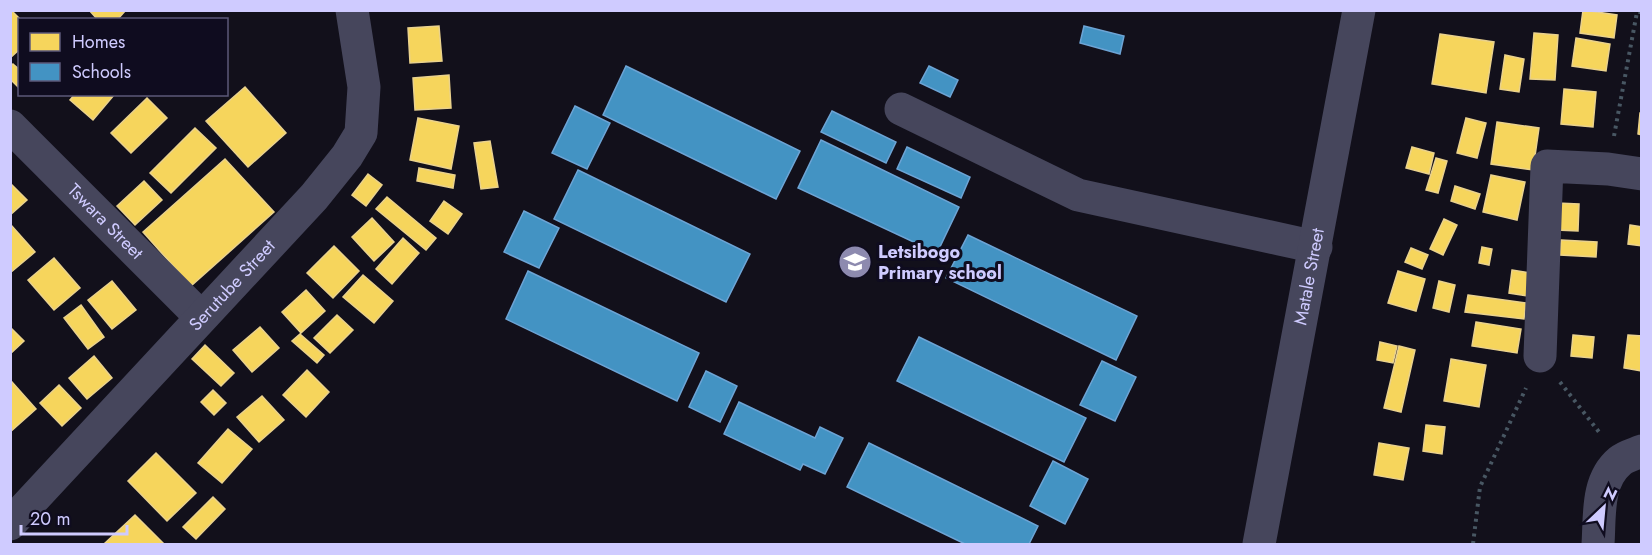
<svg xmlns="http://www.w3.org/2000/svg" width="1652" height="555" viewBox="0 0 1652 555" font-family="Jost,sans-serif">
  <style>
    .homes { fill: #f6d55c; stroke: #ead28d; stroke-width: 1.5 }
    .schools { fill: #4393c3; stroke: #6da4d5; stroke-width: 1.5 }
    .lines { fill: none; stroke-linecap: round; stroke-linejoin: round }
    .path { stroke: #485763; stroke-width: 4; stroke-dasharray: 3 4.5; stroke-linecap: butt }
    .minor { stroke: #46465c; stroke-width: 33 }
    .labels { text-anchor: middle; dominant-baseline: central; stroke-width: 6; stroke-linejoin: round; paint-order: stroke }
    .street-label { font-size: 18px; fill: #cfcbff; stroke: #0f0c1f }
    .poi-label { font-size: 18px; font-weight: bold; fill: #cfcbff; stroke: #0f0c1f; text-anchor: start }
  </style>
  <rect width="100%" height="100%" fill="#12101b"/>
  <path class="homes" d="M11,10l10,10 -1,29 -10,9z
    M89,10h37l-9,10h-19z
    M1583,10l34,5 -3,23 -34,-5z
    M439,26l3,35 -32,2 -2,-35z
    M1534,33l24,2 -3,45 -25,-1z
    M1440,34l54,8 -8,51 -54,-9z
    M1576,38l34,6 -4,27 -34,-5z
    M1505,55l19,4 -5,33 -19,-3z
    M13,64l7,6 -2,17 -8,-8v-13z
    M449,75l2,33 -36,2 -2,-32z
    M245,87l41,46 -38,34 -42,-46z
    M1564,89l32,3 -3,35 -32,-3z
    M75,94h39v1l-21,25 -23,-20z
    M147,98l20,20 -36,35 -20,-20z
    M1640,113h2v22l-4,-1z
    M418,118l41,8 -8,43 -41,-9z
    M1466,118l20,5 -9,35 -20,-5z
    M1497,122l42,6 -6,42 -42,-6z
    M195,128l21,20 -45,45 -21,-20z
    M490,141l8,46 -17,2 -7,-46z
    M1412,147l22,6 -5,21 -23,-6z
    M1436,158l11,3 -9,32 -12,-3z
    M225,159l49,53 -83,74 -48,-54z
    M419,168l36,7 -2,13 -36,-7z
    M368,174l14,11 -16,21 -14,-11z
    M1491,175l34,7 -8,38 -34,-8z
    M144,181l18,19 -27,25 -18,-19z
    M10,183l17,17 -17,15z
    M1455,186l25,8 -5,15 -24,-8z
    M387,197l49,41 -10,12 -50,-41z
    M444,201l18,13 -14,20 -18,-13z
    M1557,203l22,1 -1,27 -22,-1z
    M372,218l22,24 -20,19 -22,-24z
    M1444,219l13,6 -14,30 -13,-6z
    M11,225l24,27 -25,21v-47z
    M1630,225l12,2v19l-14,-2z
    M403,238l16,15 -27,31 -16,-15z
    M1561,240l36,2 -1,15 -36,-2z
    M334,246l25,25 -26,27 -26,-25z
    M1482,247l10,2 -3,16 -10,-2z
    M1411,248l17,7 -6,14 -17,-7z
    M54,258l26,30 -26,22 -26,-30z
    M1512,270l19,3 -3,23 -19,-3z
    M1398,271l27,8 -9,32 -28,-8z
    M363,275l30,26 -19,22 -31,-26z
    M112,281l24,29 -24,19 -24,-29z
    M1439,281l16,4 -6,27 -16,-4z
    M306,290l19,21 -24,22 -19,-21z
    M1468,295l58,8 -2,16 -59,-7z
    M81,305l23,32 -16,12 -24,-31z
    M337,315l16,15 -23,23 -16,-15z
    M1476,322l45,7 -4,24 -45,-7z
    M10,327l14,14 -14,13z
    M260,327l19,21 -27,24 -19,-22z
    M300,334l24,21 -7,8 -25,-22z
    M1573,335l21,2 -2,21 -21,-2z
    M1628,335l14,1v35l-18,-3z
    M1380,342l17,4 -4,17 -16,-3z
    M205,345l29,28 -13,13 -29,-27z
    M1399,346l16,4 -14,62 -17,-4z
    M94,356l18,22 -25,21 -18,-21z
    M1451,359l35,6 -7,42 -35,-6z
    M307,370l22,22 -23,25 -23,-22z
    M12,382l24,27 -26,23v-49z
    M59,385l22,23 -19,18 -22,-23z
    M213,390l13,13 -12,12 -13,-13z
    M262,396l22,24 -25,22 -22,-25z
    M1426,425l19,2 -3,27 -19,-3z
    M228,429l24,20 -30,34 -24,-20z
    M1379,443l30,5 -6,32 -29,-5z
    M156,453l40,40 -29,28 -39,-40z
    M213,497l12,12 -29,30 -13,-12z
    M135,515l29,29h-60z"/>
  <path class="schools" d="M1084,26l40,10 -4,18 -40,-11z
    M626,66l174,85 -24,48 -173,-84z
    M929,66l29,14 -8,17 -30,-14z
    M575,106l35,17 -23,46 -35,-16z
    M832,111l64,31 -10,21 -65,-31z
    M821,140l138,67 -22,46 -139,-65z
    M907,147l63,30 -9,21 -64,-29z
    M578,170l172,84 -24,48 -172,-83z
    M524,211l35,17 -20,40 -35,-16z
    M968,235l169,81 -21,44 -170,-82z
    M528,271l171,82 -22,48 -171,-82z
    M919,337l167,81 -22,44 -167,-81z
    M1102,361l34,16 -21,44 -35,-16z
    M706,371l31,15 -17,36 -31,-15z
    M739,402l76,36 5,-11 23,11 -18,36 -22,-10 -3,6 -76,-36z
    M869,443l169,83 -9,18h-64l-118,-57z
    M1053,461l35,18 -23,45 -35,-18z"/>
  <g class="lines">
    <path class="path" d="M1614,136l23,-124h5
      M1560,382l39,50
      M1473,544l7,-57 46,-99"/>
    <g class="minor">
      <path d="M901,109l177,86 238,52"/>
      <path id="s1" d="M10,126l191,191"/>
      <path d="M1540,356l7,-190 61,3 34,5"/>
      <path id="s2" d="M10,524l304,-327 33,-41 14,-23 3,-46 -12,-77"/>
      <path id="s3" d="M1259,544l100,-534"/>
      <path d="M1598,544c2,-28 -2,-63 22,-83 6,-5 15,-7 22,-10"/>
    </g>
  </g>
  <defs>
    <symbol id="school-disc" viewBox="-11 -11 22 22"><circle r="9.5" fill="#8d8aaf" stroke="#0f0c1f"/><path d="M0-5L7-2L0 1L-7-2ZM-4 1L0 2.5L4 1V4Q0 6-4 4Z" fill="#fff"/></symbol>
  </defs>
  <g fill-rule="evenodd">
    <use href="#school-disc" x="836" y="243" width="38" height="38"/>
  </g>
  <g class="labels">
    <g class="street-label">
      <text stroke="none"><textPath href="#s1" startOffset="135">Tswara Street</textPath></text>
      <text stroke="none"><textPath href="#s3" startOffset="272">Matale Street</textPath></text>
      <text stroke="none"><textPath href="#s2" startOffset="326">Serutube Street</textPath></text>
    </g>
    <g class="poi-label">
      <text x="878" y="252">Letsibogo<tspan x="878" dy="21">Primary school</tspan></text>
    </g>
  </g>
  <rect width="1652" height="555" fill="none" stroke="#cfcbff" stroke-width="24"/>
  <rect x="18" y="18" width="210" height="78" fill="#0f0c1f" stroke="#5c5879" stroke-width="1.5"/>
  <rect x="30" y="33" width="30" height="18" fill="#f6d55c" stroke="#5c5879" stroke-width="1.5"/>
  <text x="72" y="48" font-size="18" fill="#cfcbff">Homes</text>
  <rect x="30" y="63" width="30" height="18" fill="#4393c3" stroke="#5c5879" stroke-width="1.5"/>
  <text x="72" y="78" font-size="18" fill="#cfcbff">Schools</text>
  <g transform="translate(1604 507) rotate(26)" stroke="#0f0c1f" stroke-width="4.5" paint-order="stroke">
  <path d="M0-4.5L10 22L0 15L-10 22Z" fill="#cfcbff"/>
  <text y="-9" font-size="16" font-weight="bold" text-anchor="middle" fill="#cfcbff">N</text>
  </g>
  <path d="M21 525v9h106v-9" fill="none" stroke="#cfcbff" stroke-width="3"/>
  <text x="30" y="525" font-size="18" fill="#cfcbff" stroke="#0f0c1f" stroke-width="4.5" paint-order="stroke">20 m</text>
</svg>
